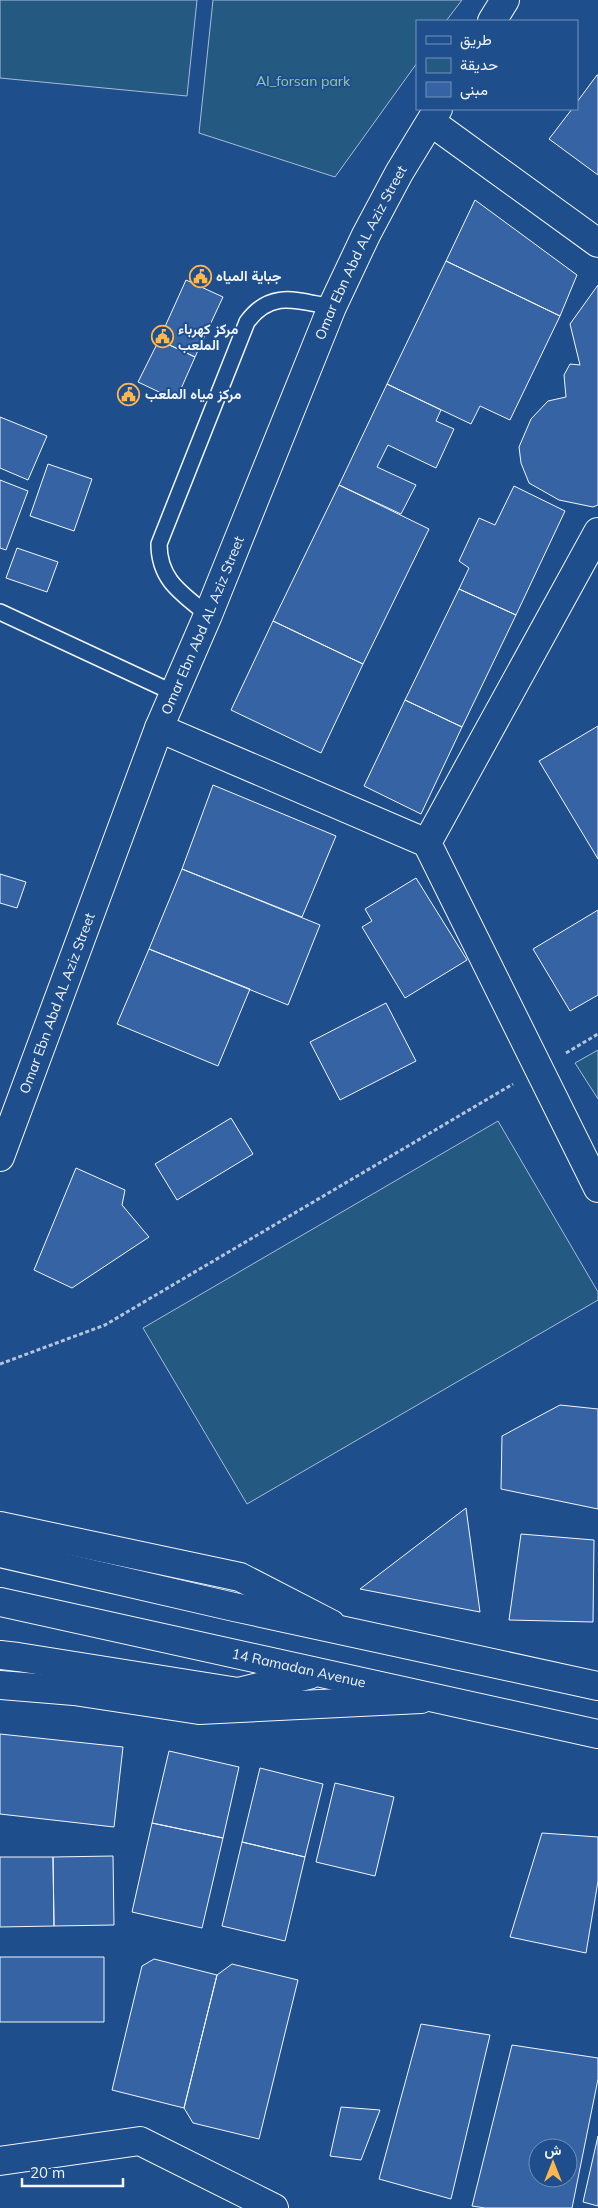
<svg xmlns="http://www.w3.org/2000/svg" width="598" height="2208" viewBox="0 0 598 2208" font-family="Mulish,Vazirmatn,sans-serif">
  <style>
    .green { fill: #245a82; stroke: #a8bbd7 }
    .building { fill: #3563a3; stroke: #f2f6ff; fill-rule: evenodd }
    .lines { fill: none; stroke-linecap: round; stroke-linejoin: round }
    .lane-casing { stroke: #f2f6ff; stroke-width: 18 }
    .street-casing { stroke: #f2f6ff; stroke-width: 30 }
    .secondary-casing { stroke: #f2f6ff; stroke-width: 30 }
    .primary-casing { stroke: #f2f6ff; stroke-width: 30 }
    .path { stroke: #b3c4dc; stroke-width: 3; stroke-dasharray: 4 2.5; stroke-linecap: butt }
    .lane { stroke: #1f4e8c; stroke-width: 15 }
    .street { stroke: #1f4e8c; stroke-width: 28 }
    .secondary { stroke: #1f4e8c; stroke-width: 28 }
    .primary { stroke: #1f4e8c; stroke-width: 28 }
    .labels { text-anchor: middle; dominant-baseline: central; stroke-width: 4; stroke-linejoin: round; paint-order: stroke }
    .park-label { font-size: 14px; fill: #97c8a6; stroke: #1f4e8c }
    .street-label { font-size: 14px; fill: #f2f6ff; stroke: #1f4e8c }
    .poi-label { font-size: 14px; font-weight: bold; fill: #f2f6ff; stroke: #1f4e8c; text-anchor: start }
  </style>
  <rect width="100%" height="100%" fill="#1f4e8c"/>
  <path class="green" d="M0,0h197l-10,96 -187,-18z
    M213,0h249l-16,21h-29v42l-82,114 -136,-44z
    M598,1050v49l-23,-36z
    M498,1121l100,171v8l-351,204 -104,-176z"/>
  <path class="building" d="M597,75h1v100l-49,-36 23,-30h5v-7z
    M475,200l102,75 -17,41 -114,-55z
    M446,261l114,55 -50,104 -30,-14 -9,18 -84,-40z
    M186,280l37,17 -28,60 -36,-17z
    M598,285v220l-5,2 -34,-7 -30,-17 -8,-20 -2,-16 12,-28 17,-18 18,-4 -2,-22 6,-11 10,1 -10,-41z
    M159,340l36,17 -19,43 -38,-18z
    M387,384l54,26 -5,11 18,8 -18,39 -48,-23 -11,22 39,18 -15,29 -62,-29z
    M0,417l47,19 -19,44 -28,-12z
    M48,464l44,15 -18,52 -44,-15z
    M0,480l28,11 -22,59 -6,-2z
    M339,485l90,44 -66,135 -90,-43z
    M514,486l51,25 -49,104 -57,-26 10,-21 -10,-7 20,-43 16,7z
    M17,548l41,14 -11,30 -41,-14z
    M459,589l57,26 -54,112 -57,-27z
    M273,621l90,43 -42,89 -90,-43z
    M405,700l57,27 -41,87 -57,-28z
    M598,726v133l-59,-98z
    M213,785l123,51 -34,81 -120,-48z
    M182,869l138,56 -32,80 -139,-56z
    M0,874l26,8 -9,26 -17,-5z
    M416,878l51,82 -62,38 -43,-71 10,-6 -7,-12z
    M598,910v85l-28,16 -37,-62z
    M149,949l101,40 -32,77 -101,-42z
    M386,1003l30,58 -76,39 -30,-58z
    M231,1118l22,36 -76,46 -22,-36z
    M76,1168l49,22 -3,15 27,32 -77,51 -38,-18z
    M560,1405l38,4v100l-97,-20 1,-53z
    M466,1508l14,104 -120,-23z
    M521,1534l73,6 -1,82 -84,-2z
    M0,1734l123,13 -9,80 -114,-13z
    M169,1751l70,16 -16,71 -71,-15z
    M260,1768l63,16 -18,73 -63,-15z
    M335,1783l59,14 -19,79 -59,-14z
    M152,1823l71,15 -21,90 -70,-16z
    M542,1833l56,4v44l-12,72 -76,-16z
    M242,1842l63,15 -20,84 -63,-15z
    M113,1856l1,69 -60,1 -1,-69z
    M0,1857h53l1,69 -54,1z
    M0,1957h104v65h-104z
    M154,1959l63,16 -33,133 -72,-18 30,-124z
    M232,1964l66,16 -39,159 -66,-16 -9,-15 33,-133z
    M421,2024l69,11 -39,164 -72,-20z
    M512,2045l86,13v21l-26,129h-87l-13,-2zM538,2148h30v30h-30z
    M341,2107l39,3 -19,50 -31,-4z
    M598,2136v70l-15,-4z"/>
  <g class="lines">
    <defs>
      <path id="lane" d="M0,612l174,81
        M208,615c-25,-21 -49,-34 -49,-71l88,-222c24,-33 51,-21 85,-15"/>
      <path id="street" d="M431,122l167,121
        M159,728l268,115 171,345
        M427,843l171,-311
        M0,2161l140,-20 134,67"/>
      <g id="secondary">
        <path d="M492,21l13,-21"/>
        <path id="s1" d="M0,1157l159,-429 49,-113 124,-308 34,-72 33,-62 39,-64"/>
        <path d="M0,1526l240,51 91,47"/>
        <path d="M0,1685l74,6 125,19 222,-11"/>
      </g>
      <g id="primary">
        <path d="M0,1553l234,54 364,79"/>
        <path id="s2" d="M0,1602l598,132"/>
        <path d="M0,1655l18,2 220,35 71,-17"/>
      </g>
    </defs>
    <use href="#lane" class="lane-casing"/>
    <use href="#street" class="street-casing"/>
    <use href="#secondary" class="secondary-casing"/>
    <use href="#primary" class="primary-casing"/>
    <path class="path" d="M566,1053l32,-19
      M0,1364l105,-39 408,-241"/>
    <use href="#lane" class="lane"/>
    <use href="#street" class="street"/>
    <use href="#secondary" class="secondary"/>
    <use href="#primary" class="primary"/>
  </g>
  <defs>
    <symbol id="civic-ring" viewBox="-11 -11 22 22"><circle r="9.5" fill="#1f4e8c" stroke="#ffb74d" stroke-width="1.5"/><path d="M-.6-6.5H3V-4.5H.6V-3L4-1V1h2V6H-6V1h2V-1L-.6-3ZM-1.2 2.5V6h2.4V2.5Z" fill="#ffb74d"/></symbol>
  </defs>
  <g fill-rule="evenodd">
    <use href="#civic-ring" x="188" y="264" width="25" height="25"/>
    <use href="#civic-ring" x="150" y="324" width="25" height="25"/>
    <use href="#civic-ring" x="116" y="382" width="25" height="25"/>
  </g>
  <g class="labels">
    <g class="park-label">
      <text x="303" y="81">Al_forsan park</text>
    </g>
    <g class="street-label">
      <text stroke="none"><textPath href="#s1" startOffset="974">Omar Ebn Abd AL Aziz Street</textPath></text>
      <text stroke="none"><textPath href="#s1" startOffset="569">Omar Ebn Abd AL Aziz Street</textPath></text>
      <text stroke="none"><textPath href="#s1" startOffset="164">Omar Ebn Abd AL Aziz Street</textPath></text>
      <text stroke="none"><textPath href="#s2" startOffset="306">14 Ramadan Avenue</textPath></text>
    </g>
    <g class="poi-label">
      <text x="216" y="276">جباية المياه</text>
      <text x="178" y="329">مركز كهرباء<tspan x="178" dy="16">الملعب</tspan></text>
      <text x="145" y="394">مركز مياه الملعب</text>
    </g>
  </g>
  <rect x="416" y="20" width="162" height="90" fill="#1f4e8c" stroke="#7391ba"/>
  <rect x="426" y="36" width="25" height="8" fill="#1f4e8c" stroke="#7391ba"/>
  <text x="460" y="45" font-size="15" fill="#f2f6ff">طريق</text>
  <rect x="426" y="58" width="25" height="15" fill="#245a82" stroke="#7391ba"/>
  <text x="460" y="70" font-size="15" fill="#f2f6ff">حديقة</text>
  <rect x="426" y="82" width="25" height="15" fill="#3563a3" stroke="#7391ba"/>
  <text x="460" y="95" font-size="15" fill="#f2f6ff">مبنى</text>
  <g transform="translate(553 2163)"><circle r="24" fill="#1f4e8c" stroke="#7391ba"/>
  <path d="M0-4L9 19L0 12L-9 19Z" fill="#ffb74d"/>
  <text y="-8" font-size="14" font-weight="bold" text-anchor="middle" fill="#f2f6ff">ش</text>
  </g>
  <path d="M22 2178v8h101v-8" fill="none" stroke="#f2f6ff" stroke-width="2.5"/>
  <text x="30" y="2178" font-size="15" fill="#f2f6ff" stroke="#1f4e8c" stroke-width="4" paint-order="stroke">20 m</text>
</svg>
